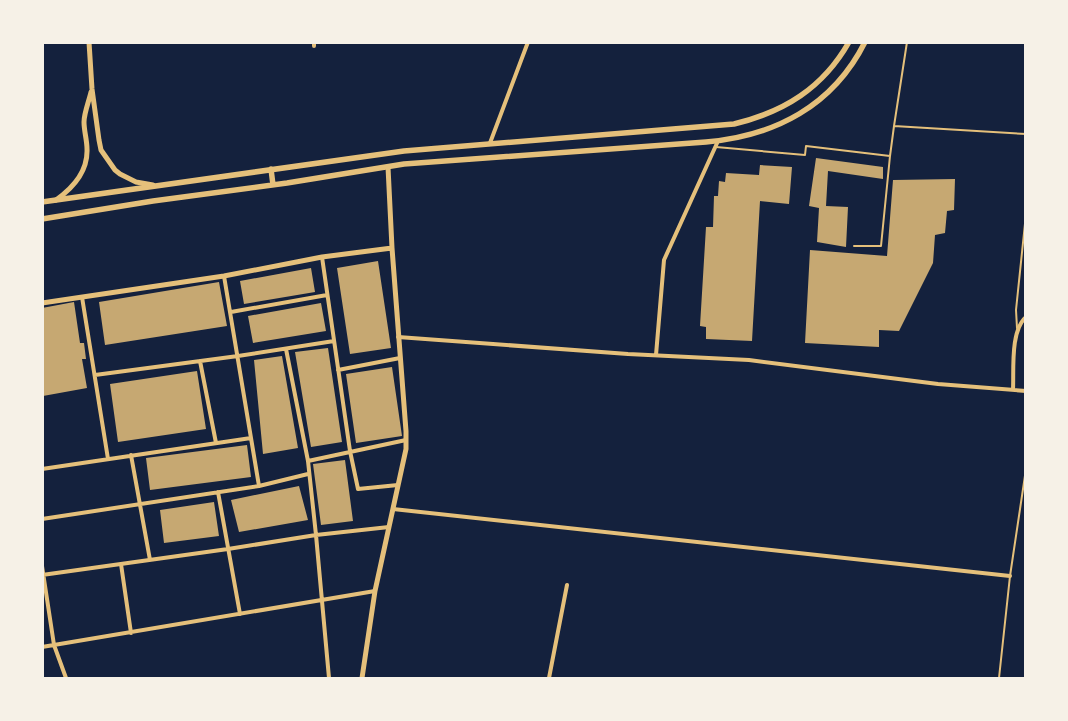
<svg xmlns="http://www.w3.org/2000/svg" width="1068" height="721" viewBox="0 0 1068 721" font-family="Lato,sans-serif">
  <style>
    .building { fill: #c6a872 }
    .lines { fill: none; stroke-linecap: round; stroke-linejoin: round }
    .service { stroke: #e5c07b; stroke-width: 2 }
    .minor { stroke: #e5c07b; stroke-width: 4 }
    .tertiary { stroke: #e5c07b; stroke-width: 5 }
    .secondary { stroke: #e5c07b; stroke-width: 5.5 }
  </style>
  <rect width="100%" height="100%" fill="#14213d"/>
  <path class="building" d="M816,158l67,9v12l-55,-8 -2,35 22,1 -2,40 -29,-5 2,-34 -10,-2z
    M760,165l32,2 -3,37 -29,-3 -8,140 -46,-2v-12l-6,-1 6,-99h7l1,-31h4l1,-15 6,1 1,-9 33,2z
    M955,179l-1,31 -7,1 -2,22 -10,2 -2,28 -34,68 -20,-1v17l-74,-4 5,-93 77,6 6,-76z
    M378,261l13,87 -41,6 -13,-86z
    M311,268l4,24 -71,12 -4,-23z
    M219,282l8,44 -122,19 -6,-43z
    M74,302l6,41h4l2,16h-4l5,29 -44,8 -1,-88z
    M321,303l5,28 -73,12 -5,-27z
    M328,348l14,94 -31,5 -16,-95z
    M282,356l16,92 -35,6 -9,-94z
    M392,367l10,69 -46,7 -10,-69z
    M197,371l9,58 -88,13 -8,-58z
    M247,445l4,32 -101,13 -4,-32z
    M345,460l8,61 -32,4 -8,-61z
    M299,486l9,34 -69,12 -8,-32z
    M214,502l5,34 -55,7 -4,-33z"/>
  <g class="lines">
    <path class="service" d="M894,126l13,-84
      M716,147l89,8 1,-9 84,10 -9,90h-27
      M890,156l4,-30 132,8
      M1017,328l-1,-18 10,-96
      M999,678l11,-102 16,-107"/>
    <path class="minor" d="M314,42v4
      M490,143l38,-101
      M322,257l28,194 8,38 40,-4
      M224,276l35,210
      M82,297l26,162
      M231,312l96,-17
      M398,337l230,17 121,6 189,24 88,7
      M286,349l22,112
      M656,355l8,-95 54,-119
      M200,361l16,82
      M338,370l62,-12
      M95,375l143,-19 96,-15
      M1013,390c1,-20 -3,-59 13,-73
      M131,455l19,105
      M42,469l209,-31
      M218,492l22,122
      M393,509l617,67
      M42,519l217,-33 49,-12
      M121,564l10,69
      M42,566l12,79 12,33
      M42,575l186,-26 88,-14 73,-8
      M42,647l333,-56
      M329,678l-13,-143 -8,-74 98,-21
      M549,678l18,-93"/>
    <path class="tertiary" d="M89,42l3,47 7,51 2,10 14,20 5,4 16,8 17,3
      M388,167l4,81
      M56,200c17,-12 32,-28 31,-51 0,-9 -3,-18 -3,-27 0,-9 5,-21 7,-30
      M42,303l182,-27 98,-19 70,-9 14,183v18l-31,142 -13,87"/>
    <path class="secondary" d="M271,169l2,16
      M42,202l362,-51 330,-27c50,-12 89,-36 115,-82
      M42,219l111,-18 134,-18 117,-19 302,-22c69,-6 127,-36 159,-100"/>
  </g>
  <rect width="1068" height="721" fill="none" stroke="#f6f1e7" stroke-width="88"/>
</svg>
